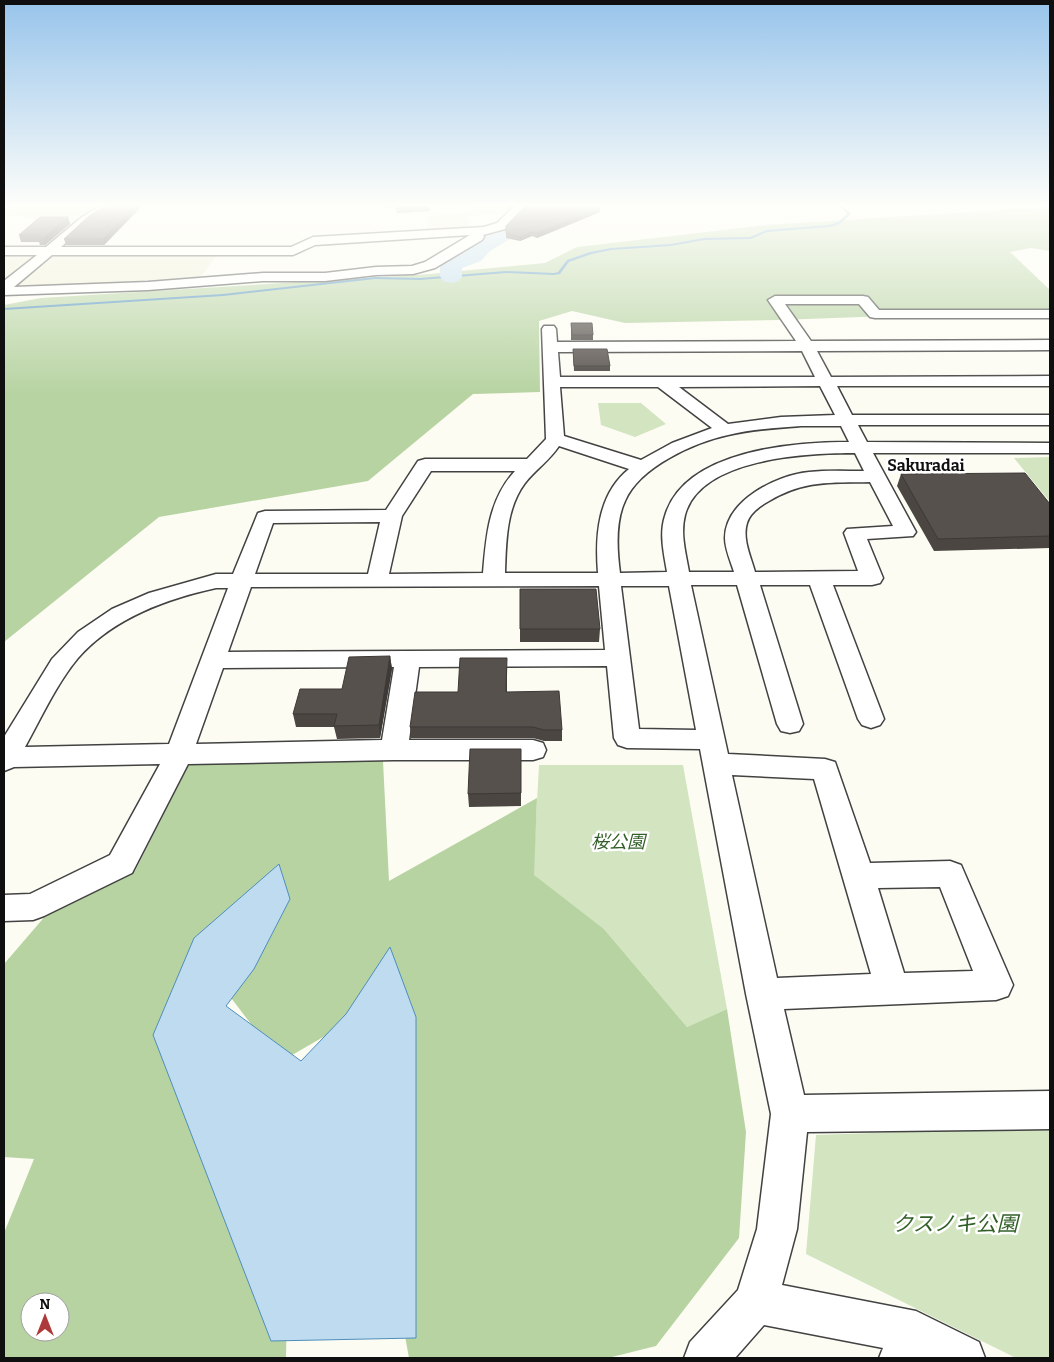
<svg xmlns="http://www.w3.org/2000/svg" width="1054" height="1362" viewBox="0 0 1054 1362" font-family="Bitter,'Noto Sans JP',serif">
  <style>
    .farmland { fill: #f1efd6 }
    .green { fill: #d2e4c0 }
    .forest { fill: #b7d3a2; fill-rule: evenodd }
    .water { fill: #bedbef; stroke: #4e8ebd }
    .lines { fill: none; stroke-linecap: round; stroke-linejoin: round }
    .stream { fill: #4e8ebd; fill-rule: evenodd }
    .river { fill: #bedbef; fill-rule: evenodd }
    .minor-casing { stroke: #424242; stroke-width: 3 }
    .minor { fill: #fff; fill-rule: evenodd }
    .wall { fill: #4b4642 }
    .shaded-wall { fill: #3d3936 }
    .building { fill: #57514d; stroke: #3d3936 }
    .labels { text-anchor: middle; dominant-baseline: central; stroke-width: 5; stroke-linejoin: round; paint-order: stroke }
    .far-quarter-label { font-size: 16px; font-weight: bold; fill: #0f0f0f; stroke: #fff }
    .park-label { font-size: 18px; font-style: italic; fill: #325f27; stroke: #fff }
    .near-park-label { font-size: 21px; font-style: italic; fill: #325f27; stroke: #fff }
  </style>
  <rect width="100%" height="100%" fill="#fdfcf3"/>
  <path class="farmland" d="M4,203h105l-16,8 -19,12 -70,-8z
    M472,203h34l2,8 -5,3 -36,2 4,14 -45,2 2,-16 42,-3z
    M53,254h165l-20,26 -190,9z
    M4,256h34l-27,22 -7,1z"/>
  <path class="green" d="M598,403h43l25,21 -31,13 -34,-12z
    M1050,457v45l-36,-44z
    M539,765h144l44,244 -40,18 -83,-98 -71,-54z
    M1050,1127v231h-34l-210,-104 10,-119z"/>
  <path class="forest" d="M1050,207v44l-19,-3 -21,4 40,38v20l-271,10 -154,3 -53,-12 -33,10 1,71 -67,2 -105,87 -209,36 -155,125v-337l37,-7 389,-24 115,-11 32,-16 190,-22z
    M383,761l6,120 148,-83 -3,77 70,54 83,98 40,-18 19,123 -7,106 -83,108 -48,12h-199l-47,-259 27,-100 -109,63 -55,-72 -46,28 109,226 -2,114h-282v-125l30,-74 -30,-2v-193l43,-50 88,-43 55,-108zM30,1302h30v30h-30z"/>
  <path class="water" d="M279,864l11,35 -36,70 -28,37 75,55 45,-47 44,-67 26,70v321l-145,3 -118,-306 41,-97z"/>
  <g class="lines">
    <path class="stream" d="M831,203c8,0 14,5 20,11l-11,10 -10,3 -63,5 -16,7 -47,1 -33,6 -60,4 -19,4 -23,8 -9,12 -6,1 -48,-2 -86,7 -45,-1 -152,17 -219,14v-2l219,-14 152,-17 45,1 86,-7 48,2 4,-1 9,-12 23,-8 21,-4 60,-4 33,-6 46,-1 16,-7 63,-5 9,-3 9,-8 -4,-5z"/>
    <path class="river" d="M559,203h18l-5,17 -45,9 -37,22 -9,10 -19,7v8l-3,5 -8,2 -8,-2 -3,-5v-10l3,-5 23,-9 8,-9 40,-23 43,-8z"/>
    <defs>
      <path id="minor" d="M106,203h14l-30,18 -29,26h230l22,-10 171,-10 13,-4 21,-20h12l-25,26 -22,6 1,2 -2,3 -47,28 -22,6 -37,1 -51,6h-62l-115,9 -144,5v-14l33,-26h-33v-8h42l36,-30zM470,235l-45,27 -13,4 -36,1 -51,6h-62l-115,9 -134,5 38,-32h241l22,-10z
        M775,296h88l5,1 11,13h171v8h-175l-5,-1 -11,-13h-74l26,37 239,-1v10l-233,1 14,26 219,-1v10h-213l15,29h198v10h-192l9,17 183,1v10h-177l43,79 -3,4 -46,3 16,39 -3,5 -8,2h-39l51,134 -4,6 -9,3 -9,-3 -4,-6 -48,-134h-50l43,139 -4,7 -9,2 -9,-2 -4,-7 -40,-139h-46l37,169 97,5 10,3 35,101 80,-2 11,4 52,120 -5,11 -12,4 -212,9 20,86 246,-4v38l-243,3 -10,97 -15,56 134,26 63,31 6,16h-106l4,-10 -119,-23 -29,33h-51l6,-16 48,-52 19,-61 14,-115 -25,-120 -46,-245 -73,-1 -9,-3 -4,-7 -7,-72 -188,1 -10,73h124l10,3 3,7 -3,7 -10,3h-139l-206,4 -56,109 -88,43 -11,4 -29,1v-26l26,-1 80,-39 50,-91 -146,3 -10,4v-34l48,-78 26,-27 34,-23 37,-16 67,-19h17l25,-61 7,-2 121,-1 32,-49 7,-2h102l19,-20 -4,-110 2,-3h10l2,3 1,13 239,-1 -28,-41zM802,351l13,26h-255l-2,-25zM820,386l15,29 -54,2 -53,7 -49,-37zM560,387h98l54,41 -40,15 -31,17 -77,-24zM801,426h40l8,16c-55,0 -165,8 -184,74 -6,18 -1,38 2,56l-47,1c-3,-23 -5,-51 5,-72 14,-34 70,-59 103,-66 24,-6 48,-7 73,-9zM559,446l70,23c-31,25 -34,66 -31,104h-93c1,-30 1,-65 20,-90 10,-13 25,-23 34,-37zM855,453l9,18c-18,0 -37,-1 -55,1 -33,3 -84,29 -84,66 0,11 6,24 9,34h-45c-3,-18 -9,-38 -4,-57 15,-57 122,-62 170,-62zM431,471h84c-26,28 -29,65 -32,102l-94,1 13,-58zM870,482l23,44 -46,3 -3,4 14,38 -103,1c-4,-15 -13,-33 -8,-49 3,-10 13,-17 22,-22 35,-21 61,-18 101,-19zM380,522l-12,52h-113l18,-51zM599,586l6,64 -377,2 23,-65zM621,586h48l27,144 -57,-1zM216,588h12l-59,156 -144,3c16,-29 32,-64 53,-89 35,-40 88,-59 138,-70zM394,667l-12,73 -186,4 27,-76zM732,775l82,4 57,195 -94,4zM940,887l33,84 -69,2 -26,-85z"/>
    </defs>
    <use href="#minor" class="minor-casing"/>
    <use href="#minor" class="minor"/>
  </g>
  <path class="wall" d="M111,203h34l-41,42h-38l-2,-6z
    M384,203h46v8l-33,2 -2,-6 -9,1z
    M600,212l-63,26 -5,-2 -12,5 -14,-3v-12z
    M68,217l2,7 -25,21h-5l-1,-3h-18l-2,-7z
    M571,323l22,12v5h-22z
    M573,349l37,17v5h-36z
    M901,474l149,30v44l-116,3 -37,-65z
    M520,589l80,40 -1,13h-79z
    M390,656l2,13 -12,69 -43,1 -3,-12h-38l-3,-13 49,-25z
    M507,668v24l55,38v11h-18l-11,-3h-122l-1,-11 48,-35z
    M521,749v57l-52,1 -1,-13z"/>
  <path class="shaded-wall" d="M138,203h7l-41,42 -1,-6z
    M385,203h9l1,4 -9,1z
    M430,203v8l-33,2 -1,-8z
    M511,203h4l-7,7 -1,-4z
    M600,208v4l-63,26v-5z
    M68,217l2,7 -25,21 -2,-7z
    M532,232v4l-12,5v-4z
    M390,656l2,13 -12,69 -1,-13z"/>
  <path class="building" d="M111,203h27l-35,36h-39l25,-23z
    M395,203h35l-34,2z
    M525,206l75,1v1l-63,25 -5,-1 -12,5 -14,-4v-7z
    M40,217h28l-25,21h-5l3,-3h-22z
    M571,323h21l1,12h-21z
    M573,349h34l3,17h-36z
    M1025,473l25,31v32l-112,3 -37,-65z
    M520,589h76l4,40h-80z
    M390,656l-11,69 -45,1 3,-12h-44l7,-25h42l7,-32z
    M460,658h47l-1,34 53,-1 3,39h-18l-11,-3h-123l5,-35h43z
    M470,749h51v44l-53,1z"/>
  <linearGradient id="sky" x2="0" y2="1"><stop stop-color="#97c4eb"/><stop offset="0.52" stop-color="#fefefa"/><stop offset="1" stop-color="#fefefa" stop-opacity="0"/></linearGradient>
  <rect width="1054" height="394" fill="url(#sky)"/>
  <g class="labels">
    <g class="far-quarter-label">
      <text x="926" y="465">Sakuradai</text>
    </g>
    <g class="park-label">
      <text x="618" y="842">桜公園</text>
    </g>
    <g class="near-park-label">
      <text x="955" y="1224">クスノキ公園</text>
    </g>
  </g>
  <rect width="1054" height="1362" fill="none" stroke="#0f0f0f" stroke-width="10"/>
  <g transform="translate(45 1317)"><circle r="24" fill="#ffffff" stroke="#9f9f9f"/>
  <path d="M0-4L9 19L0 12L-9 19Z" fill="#ae393b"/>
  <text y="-8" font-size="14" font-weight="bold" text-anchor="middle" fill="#0f0f0f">N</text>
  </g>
</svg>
